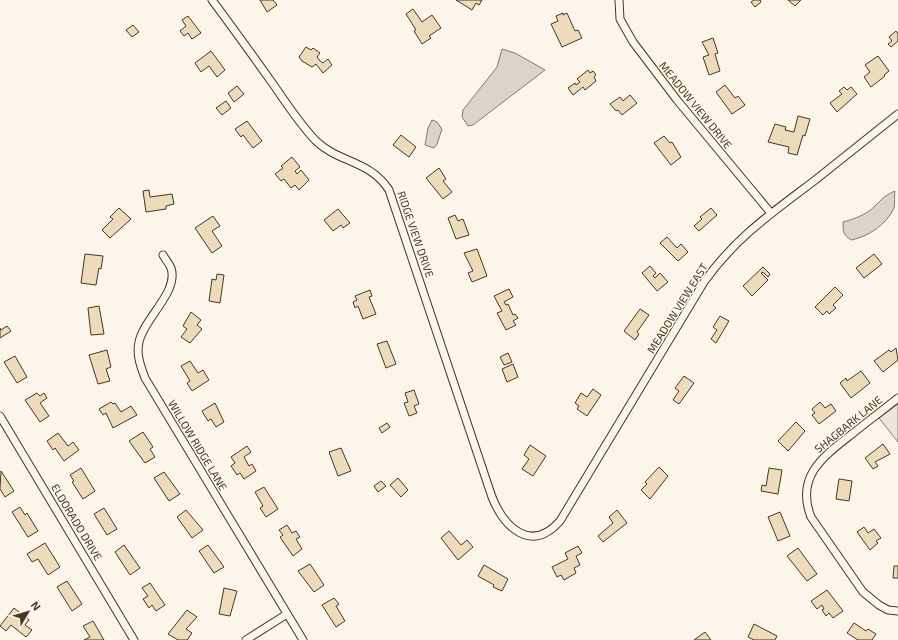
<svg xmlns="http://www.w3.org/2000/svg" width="898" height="640" viewBox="0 0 898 640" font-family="'Exo 2',sans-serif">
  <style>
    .green { fill: #ede6d9; stroke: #887966 }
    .water { fill: #dcd4c6; stroke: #887966 }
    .building { fill: #ecdcbc; stroke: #4a3520 }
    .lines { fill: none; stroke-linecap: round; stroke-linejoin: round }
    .minor-casing { stroke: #4a3520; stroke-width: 9 }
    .minor { stroke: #fbf6e9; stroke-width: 7 }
    .labels { text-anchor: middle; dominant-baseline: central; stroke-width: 3; stroke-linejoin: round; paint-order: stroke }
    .street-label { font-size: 11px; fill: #4a3520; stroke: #fbf6e9 }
  </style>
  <rect width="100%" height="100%" fill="#fbf6e9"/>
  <path class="green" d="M898,404v38l-19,-24z"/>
  <path class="water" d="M502,49l13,4 30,17 -72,55 -5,1 -6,-9 1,-7 34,-43z
    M432,120l5,2 5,7 -5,15 -3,4 -9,-3 3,-17z
    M895,191c-1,5 0,12 -1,17 -7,16 -26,29 -43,32 -8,-5 -8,-9 -8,-18 11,-3 23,-7 32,-16 7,-7 10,-11 20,-15z"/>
  <path class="building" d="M260,0h13l4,5 -10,7z
    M456,0h26l-3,5 -3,-2 -4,7z
    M754,0h6l1,2 -6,5 -4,-5z
    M788,0h13l-6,6z
    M413,9l9,13 10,-7 9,13 -12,8 2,2 -9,6 -8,-13 2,-1 -10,-16z
    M563,13v2l4,-2 8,18 3,-1 4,8 -20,9 -11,-23 7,-3 -2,-5z
    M188,16l13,17 -9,6 -4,-6 -4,3 -4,-5 6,-5 -4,-6z
    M133,25l6,7 -7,5 -6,-7z
    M896,31l2,3v7l-7,6 -3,-3 4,-3 -3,-4z
    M713,38l5,15 -3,1 5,17 -11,4 -6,-18 6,-2 -7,-13z
    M306,47l5,3 2,-2 7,5 -3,4 3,4 3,2 5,-4 4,6 -9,8 -7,-9 -4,3 -10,-6 -3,-4z
    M211,51l14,19 -8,7 -8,-11 -8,6 -6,-9z
    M878,56l11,15 -5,4 1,1 -14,11 -7,-10 6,-5 -5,-7z
    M588,70l2,3 3,-2 3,4 -2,2 2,4 -11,9 -2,-3 -10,8 -5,-7 7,-5 1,2 4,-3 -3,-3z
    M725,85l10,13 3,-2 7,9 -13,9 -16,-22z
    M237,86l7,8 -10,8 -6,-9z
    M844,87l3,3 4,-3 6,7 -20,18 -7,-9 12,-9 -3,-3z
    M630,95l7,8 -15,12 -4,-5 -2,1 -6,-7 10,-7 3,4z
    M226,101l5,7 -9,7 -6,-7z
    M798,116l12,3 -5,17 -2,-1 -6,20 -9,-2 1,-6 -21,-5 7,-18 11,3 -1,3 9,2z
    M247,121l15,20 -9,7 -10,-13 -2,2 -6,-8z
    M401,135l15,12 -7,10 -16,-12z
    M664,136l6,7 2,-1 9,15 -10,8 -17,-22z
    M292,157l8,10 -5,4 2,3 4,-4 8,10 -10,10 -4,-5 -4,3 -7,-9 -3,2 -6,-7 8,-6 -2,-2z
    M439,168l7,11 -3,2 9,11 -9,7 -17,-21z
    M149,190l1,7 22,-3 2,10 -8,2v3l-20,3 -3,-21z
    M119,208l12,11 -21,19 -8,-8 11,-11 -3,-2z
    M711,208l6,7 -18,16 -5,-5 8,-7 -2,-2z
    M338,209l12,14 -7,5 -2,-3 -8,6 -9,-11z
    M455,215l3,6 5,-2 6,16 -13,4 -8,-21z
    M213,216l7,10 -8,5 10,15 -10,7 -17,-25z
    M667,237l10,11 4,-4 7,8 -10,9 -18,-18z
    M477,249l10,27 -15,6 -4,-9 5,-2 -9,-18z
    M85,254l18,2 -2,13 -2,-1 -3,17 -15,-2z
    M874,254l8,10 -18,14 -8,-10z
    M650,266l6,7 -3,3 2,2 5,-5 8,9 -11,9 -15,-18z
    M763,267l7,7 -2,3 -5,-5 -2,1 7,7 -16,16 -9,-10z
    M217,274l7,1 -4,28 -11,-2 3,-22 4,1z
    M835,287l8,8 -10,10 3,3 -7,6 -2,-3 -4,4 -8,-8z
    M509,289l4,8 -9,5 2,3 2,-1 5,11 2,-1 3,4 -5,3 3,4 -10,5 -9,-17 5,-2 -8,-15z
    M370,290l2,6 -3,1 7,17 -13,5 -5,-13 -3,2 -2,-6 4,-2 -2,-4z
    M99,306l5,28 -13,1 -3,-27z
    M640,309l9,6 -12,17 2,2 -4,6 -11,-9z
    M191,312l10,8 -4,5 5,4 -12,14 -9,-6 6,-8 -4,-3z
    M720,316l9,5 -13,22 -5,-4 6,-9 -4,-3z
    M7,326l4,5 -11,7v-10l1,2z
    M387,341l9,23 -10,4 -9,-24z
    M896,348l2,12 -15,12 -9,-11 15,-11 2,2z
    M107,350l4,17 -5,2 4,12 -12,3 -9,-29z
    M508,353l4,9 -8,3 -4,-8z
    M15,356l12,21 -10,6 -13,-21z
    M190,361l8,12 5,-3 6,10 -17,11 -5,-8 3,-2 -9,-15z
    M513,364l5,13 -11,5 -5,-13z
    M861,371l9,12 -19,15 -11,-15 6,-5 1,3z
    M684,376l10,7 -15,21 -6,-4 6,-9 -4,-3z
    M593,389l8,6 -14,21 -10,-7 2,-3 -4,-3 6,-10 6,4z
    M414,390l5,14 -5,2 3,7 -8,3 -5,-13 4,-1 -3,-9z
    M37,393l3,3 4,-3 3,5 -7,5 9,13 -9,6 -15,-22z
    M111,402l2,2 2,-1 6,9 10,-6 6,9 -24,13 -7,-15 -3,2 -4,-6z
    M820,402l5,6 6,-4 5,7 -17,13 -7,-9 3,-2 -3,-4z
    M215,403l9,19 -8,5 -5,-8 -3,2 -6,-10z
    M796,422l9,9 -17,20 -10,-10z
    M387,423l3,4 -8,6 -3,-5z
    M143,432l10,15 -3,2 5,8 -10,6 -16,-22z
    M58,433l10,13 5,-4 6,8 -15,11 -9,-13 -2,2 -6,-9z
    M883,444l7,10 -15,8 3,4 -5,3 -8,-11z
    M530,445l16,11 -13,20 -11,-7 7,-10 -5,-4z
    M247,446l4,6 -7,5 5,9 3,-2 4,7 -12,8 -4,-6 -3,2 -6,-9 4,-3 -4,-6z
    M341,448l10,23 -13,5 -9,-24z
    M659,467l9,9 -18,23 -9,-9 6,-6 -2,-2z
    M81,468l14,23 -12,8 -11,-17 2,-1 -4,-6z
    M769,468l13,2 -4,24 -17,-3 1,-6 4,1z
    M1,471l13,20 -9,6 -5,-8z
    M164,472l16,22 -11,7 -15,-23z
    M398,478l10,12 -7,7 -11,-12z
    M839,479l13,2 -3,20 -13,-2z
    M381,481l5,5 -8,6 -4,-6z
    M264,487l14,22 -12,8 -6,-9 3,-2 -8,-14z
    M20,507l5,8 2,-2 11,18 -10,6 -16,-25z
    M104,508l13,21 -10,6 -13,-21z
    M186,510l17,20 -11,8 -15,-21z
    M617,510l10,13 -24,19 -5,-6 15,-13 -4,-6z
    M780,512l10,24 -12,5 -10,-24z
    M287,525l5,8 4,-2 4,6 -4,2 6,10 -9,7 -13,-19 3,-2 -4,-5z
    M864,527l4,6 6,-4 7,9 -5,3 2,2 -8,7 -13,-18z
    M449,531l12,14 6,-5 6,7 -15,13 -17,-22z
    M45,543l15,24 -12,8 -10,-16 -6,3 -5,-8z
    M124,545l16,23 -10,7 -15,-23z
    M208,545l16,22 -10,6 -15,-22z
    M578,546l4,7 -6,3 4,9 -6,3 2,5 -12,7 -3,-5 -4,2 -5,-10 16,-8 -3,-6z
    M798,548l19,26 -10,7 -20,-25z
    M310,564l14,21 -10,7 -16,-21z
    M484,565l24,14 -6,12 -9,-4 1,-2 -16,-9z
    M894,566h4v12h-5z
    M67,581l15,23 -10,7 -15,-24z
    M150,583l15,22 -9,6 -4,-6 -3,3 -6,-9 5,-3 -6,-8z
    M224,588l13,3 -7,25 -11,-2z
    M827,590l16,21 -10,7 -4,-5 -3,3 -4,-6 2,-1 -2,-4 -5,4 -6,-8z
    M334,598l5,6 -3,2 9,15 -9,6 -14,-22z
    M14,608l15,12 -4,5 7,5 -6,7 -15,-12 -5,6 -6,-5z
    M187,610l10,7 -11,12 6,4 -5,7h-9l-10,-6z
    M93,621l11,19h-20l6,-3 -7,-11z
    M854,623l12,8 2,-2 8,5 -4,6h-14l-11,-7z
    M754,624l23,12 -2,4h-21l-6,-3z
    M705,632l6,8h-17z"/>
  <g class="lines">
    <defs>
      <path id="minor" d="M212,0c21,28 41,56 61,84 13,19 26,39 42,56 23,23 55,20 74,50l103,307c12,30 39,57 68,24l144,-239c31,-44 69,-70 110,-101 28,-22 56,-45 84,-67
        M619,0l1,19 13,23 44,58 93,112
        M163,255c2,4 6,8 8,13 8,24 -27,50 -32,74 -3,13 2,25 6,36l158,262
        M898,398c-15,12 -31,24 -46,36 -28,22 -57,42 -41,83l52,75 16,13 9,5 10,1
        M0,416l134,224
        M246,640l41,-26"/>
    </defs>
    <use href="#minor" class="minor-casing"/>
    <use href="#minor" class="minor"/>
  </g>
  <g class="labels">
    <g class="street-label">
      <text transform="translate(696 105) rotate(51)">MEADOW VIEW DRIVE</text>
      <text transform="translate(416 234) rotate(71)">RIDGE VIEW DRIVE</text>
      <text transform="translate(677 308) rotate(-58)">MEADOW VIEW EAST</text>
      <text transform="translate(848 424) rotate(-39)">SHAGBARK LANE</text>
      <text transform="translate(198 445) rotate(59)">WILLOW RIDGE LANE</text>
      <text transform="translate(77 522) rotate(59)">ELDORADO DRIVE</text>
    </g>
  </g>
  <g transform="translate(28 612) rotate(52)" stroke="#fbf6e9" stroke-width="3" paint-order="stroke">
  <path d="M0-3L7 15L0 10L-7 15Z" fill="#4a3520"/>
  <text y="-6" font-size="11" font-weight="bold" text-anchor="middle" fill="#4a3520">N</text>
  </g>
</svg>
